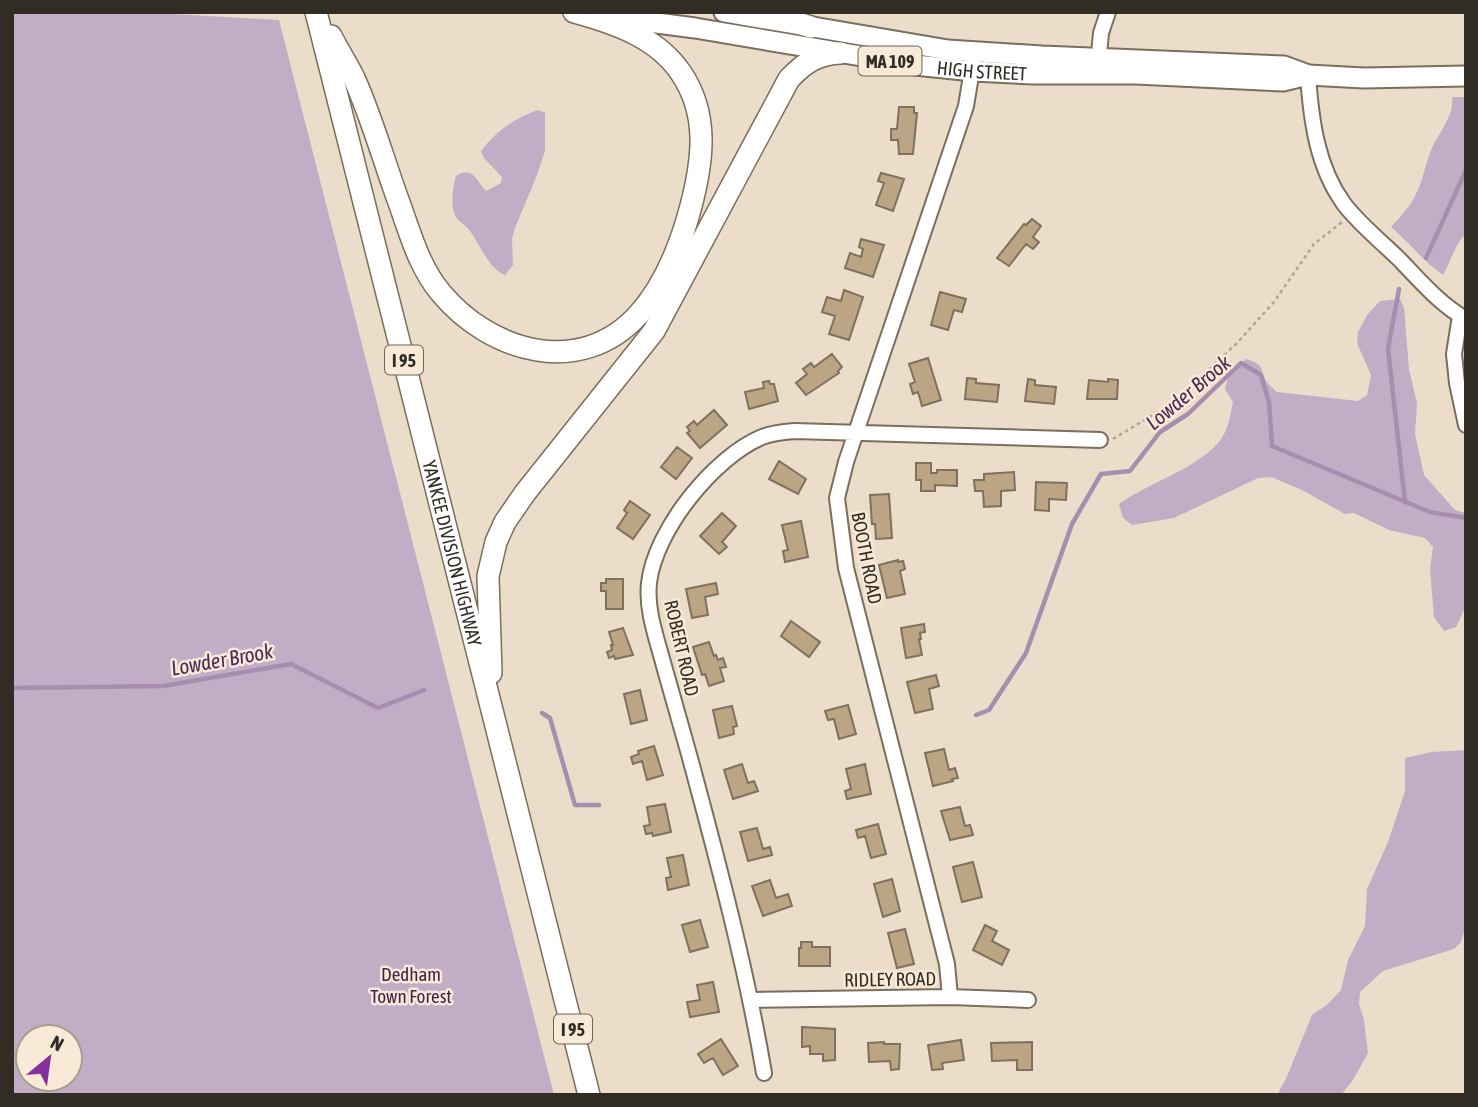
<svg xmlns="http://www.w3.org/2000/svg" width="1478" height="1107" viewBox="0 0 1478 1107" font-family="'Asap Condensed',sans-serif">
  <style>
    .green { fill: #c1aec6; fill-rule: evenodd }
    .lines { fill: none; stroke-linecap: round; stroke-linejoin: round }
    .stream { stroke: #a78eae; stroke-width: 4.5 }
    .building { fill: #bba582; stroke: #7e715f; stroke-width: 2 }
    .minor-casing { stroke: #7a6e5c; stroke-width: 18 }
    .major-casing { stroke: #7a6e5c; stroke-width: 23 }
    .highway-casing { stroke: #7a6e5c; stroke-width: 24 }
    .path { stroke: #b0a595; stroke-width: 2.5; stroke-dasharray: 3.5 3.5; stroke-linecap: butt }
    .minor { stroke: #fff; stroke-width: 14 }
    .major { stroke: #fff; stroke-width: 19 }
    .highway { stroke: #fff; stroke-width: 21 }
    .labels { text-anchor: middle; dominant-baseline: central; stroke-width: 5; stroke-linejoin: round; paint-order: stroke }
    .shield { fill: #f8ead6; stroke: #6d6559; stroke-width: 2 }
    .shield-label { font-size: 18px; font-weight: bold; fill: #312c24 }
    .street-label { font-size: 19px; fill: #312c24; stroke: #f8ead6 }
    .park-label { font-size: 19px; fill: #44224e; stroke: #f8ead6 }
    .water-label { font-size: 21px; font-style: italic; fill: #4b2955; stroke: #f8ead6 }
  </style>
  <rect width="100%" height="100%" fill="#ebddc9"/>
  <path class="green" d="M12,12h126l141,8 275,1075h-542zM70,1037v42h-42v-42z
    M1452,97h14v137c-10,8 -16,29 -23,41 -20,-14 -33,-32 -52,-48 9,-10 18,-19 24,-31 8,-14 10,-32 17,-48 7,-15 23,-34 20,-51z
    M538,110l7,3v38l-8,24 -22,53 -3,11 1,26 -8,10c-17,-7 -24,-29 -35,-44 -4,-6 -11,-8 -15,-16 -5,-11 -2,-27 1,-39 17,-11 20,5 30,15l15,-8 1,-6 -18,-19 -3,-7c15,-20 34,-33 57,-41z
    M1400,299l4,9 5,61 8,34 -2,31 9,41 31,35 11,3v93l-10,21 -12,4 -10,-14 -4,-48 3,-22 -8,-9 -36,-8 -35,-17 -9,1 -43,-24 -31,-13 -13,1 -84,40 -42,7 -9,-7 -4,-14c29,-21 75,-34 99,-61 10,-11 12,-27 15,-41l-8,-13 4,-15 17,-15c18,6 13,6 19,20 2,5 9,10 12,13l81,9 9,-6 4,-20 -14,-32 1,-11 9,-17 13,-14z
    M1466,750v175l-5,17 -7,7 -71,22 -23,21 -1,12 5,16 4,33 -15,27 -12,15h-64l9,-16 26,-64 16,-11 13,-14 7,-30 17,-34 2,-37 21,-47 17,-51v-33l27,-6z"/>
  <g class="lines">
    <path class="stream" d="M1426,258l40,-88
      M1399,289l-11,60 17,153
      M12,688l151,-2 128,-22 87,44 46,-18
      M542,713l8,5 25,87h24
      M976,715l13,-5 37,-57 46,-129 29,-50 29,-3 30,-39 28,-18 53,-51 20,12 8,27 3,44 158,66 36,6"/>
  </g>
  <path class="building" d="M899,107h15v6h3l-4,41h-14l-1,-14h-7v-11h6z
    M881,173l23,6 -11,32 -17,-6 8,-22 -6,-2z
    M1032,219l9,7 -8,11 6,5 -6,7 -7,-5 -17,22 -12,-8 27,-34 2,1z
    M861,239l23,6 -11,32 -28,-9 5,-15 11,4 2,-8 -4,-2z
    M844,290l19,7 -14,43 -20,-6 6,-18 -13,-4 5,-15 14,4z
    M940,292l26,7 -4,13 -8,-2 -6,20 -17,-5z
    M832,354l10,13 -4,4 1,2 -33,22 -10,-12 11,-9 -4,-5 8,-6 3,4z
    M928,358l13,42 -19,6 -4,-14 -5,2 -3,-10 5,-2 -6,-18z
    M967,378l9,1v4l23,2 -2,17 -32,-3z
    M1028,379l7,1v5l21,2 -2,17 -29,-3z
    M1108,379l10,1 -1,19h-30l2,-19 19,2z
    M769,381l1,3h4l4,17 -29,8 -4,-17 19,-4 -1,-6z
    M714,410l13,15 -27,23 -13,-15 3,-2 -3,-4 7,-6 3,4z
    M677,447l15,11 -16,21 -15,-12z
    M779,461l27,18 -8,15 -29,-15z
    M916,463h15v10h6v-3h20v16l-22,-1v6h-14v-11h-5z
    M1014,472l1,18 -14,1v15l-17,1 -1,-16h-8l-1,-11h10v-6z
    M1036,482l31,1 -1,17 -17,-1v12l-14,-1z
    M889,494l3,44 -16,1 -1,-15h-3l-2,-29z
    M630,501l20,14 -17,24 -16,-11 10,-15 -3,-3z
    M722,513l14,13 -14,16 5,5 -8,7 -19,-18z
    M801,521l7,36 -23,5 -2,-11 5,-1 -6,-25z
    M898,560v2l5,-1 2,8 -5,2 5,23 -18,4 -8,-33z
    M606,579h17v30h-17v-18h-5v-8h5z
    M716,583l2,11 -13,3 3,18 -16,3 -6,-29z
    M791,621l29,21 -11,15 -28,-21z
    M924,624l1,8 -5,1 1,6h-2l3,16 -16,3 -5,-30z
    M623,628l10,27 -18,4 -1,-3 -5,2 -2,-6 5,-2 -1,-5h2l-4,-13z
    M709,642l5,14 2,-1 2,5 5,-2 3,9 -6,1 4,13 -15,5 -4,-12 -3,1 -9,-28z
    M936,675l3,11 -10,3 4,20 -18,4 -8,-31z
    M640,690l7,30 -16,4 -7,-30z
    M848,705l8,29 -17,5 -5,-20 -6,1 -3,-9z
    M732,706l5,20 -4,1 1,7 -15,4 -6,-28z
    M654,746l9,29 -16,5 -5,-19 -9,3 -2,-7 8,-3 -1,-3z
    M944,749l5,21 6,-2 3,10 -6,1 1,2 -20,5 -8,-33z
    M742,764l6,19 6,-2 4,10 -25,8 -9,-29z
    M865,764l6,30 -24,5 -2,-8 6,-2 -5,-20z
    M665,804l6,28 -18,4 -1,-3 -6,1 -2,-8 6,-1 -3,-18z
    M960,807l5,19 5,-1 3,10 -23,5 -9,-29z
    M878,824l8,30 -15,4 -6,-22 -7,2 -2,-8z
    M757,828l6,21 7,-2 2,8 -24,6 -8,-29z
    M683,855l6,30 -21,5 -2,-12 5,-1 -4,-19z
    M973,862l9,35 -20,5 -9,-35z
    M892,879l8,32 -17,6 -9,-33z
    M770,880l6,18 12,-4 4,12 -29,10 -11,-30z
    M700,920l8,27 -18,5 -8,-27z
    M985,925l12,6 -5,10 17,9 -7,15 -29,-15z
    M905,929l9,35 -17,4 -9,-35z
    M801,942h11v5h18v19h-31v-18h2z
    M713,982l6,30 -29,5 -3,-15 13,-2 -3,-15z
    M802,1027l33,2v31l-12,1v-7h-13v-8l-8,1z
    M721,1039l17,27 -15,9 -10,-17 -9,5 -6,-9z
    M961,1040l3,20 -22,3 1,6 -11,1 -4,-25z
    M884,1042v2h16l-1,25 -8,1 -1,-9 -21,1 -1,-19z
    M1032,1042v28h-15v-10l-25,1 -1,-18z"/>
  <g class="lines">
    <defs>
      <path id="minor" d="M1098,65l3,-32 7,-21
        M1308,75c3,45 9,92 36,129 16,21 39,39 57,57 20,21 40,44 65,58
        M1460,316l-6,38 3,29 9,42
        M950,997l-3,-33 -101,-396 -9,-70 9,-36 120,-356 7,-42
        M752,1000l198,-3 78,3
        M764,1073c-18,-106 -46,-211 -74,-315 -9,-31 -17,-61 -26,-92 -7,-27 -18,-55 -15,-83 6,-53 65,-126 113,-146 10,-4 21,-5 32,-6l306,9"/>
      <g id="major">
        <path d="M724,12l224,38 94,6 242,10 24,9"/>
        <path id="s1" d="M603,16l92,12 220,37 58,6 61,3h102l147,7 25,-6 56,3 102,-2"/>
      </g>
      <g id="highway">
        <path id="s2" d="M316,12l273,1083"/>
        <path d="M762,12l49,15"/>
        <path d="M331,36c7,14 16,28 23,42 17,38 29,80 43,119 12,32 21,69 44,96 49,59 140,86 198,21 27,-30 42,-70 52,-108 12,-46 18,-92 -10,-133 -24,-36 -67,-50 -107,-61"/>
        <path d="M491,673l-3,-97 8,-34 9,-20 20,-29 129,-162 135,-252c16,-17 29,-25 52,-26"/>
      </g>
    </defs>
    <use href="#minor" class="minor-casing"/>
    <use href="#major" class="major-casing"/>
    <use href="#highway" class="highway-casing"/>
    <path class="path" d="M1113,439l63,-38 60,-57 38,-42 40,-58 28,-22"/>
    <use href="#minor" class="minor"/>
    <use href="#major" class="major"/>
    <use href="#highway" class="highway"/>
  </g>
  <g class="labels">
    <g class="shield">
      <rect x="858.5" y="46.5" width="63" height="29" rx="5"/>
      <rect x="385" y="345.5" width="38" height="29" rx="5"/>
      <rect x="554" y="1014.5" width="38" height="29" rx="5"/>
    </g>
    <g class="shield-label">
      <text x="890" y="61">MA 109</text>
      <text x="404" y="360">I 95</text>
      <text x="573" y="1029">I 95</text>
    </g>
    <g class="street-label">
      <text stroke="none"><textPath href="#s1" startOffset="383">HIGH STREET</textPath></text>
      <text stroke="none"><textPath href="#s2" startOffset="558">YANKEE DIVISION HIGHWAY</textPath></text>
      <text transform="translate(867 558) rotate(79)">BOOTH ROAD</text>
      <text transform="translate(682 648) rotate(77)">ROBERT ROAD</text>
      <text transform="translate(890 979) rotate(-1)">RIDLEY ROAD</text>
    </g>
    <g class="park-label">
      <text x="411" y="974">Dedham<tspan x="411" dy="22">Town Forest</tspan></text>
    </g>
    <g class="water-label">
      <text transform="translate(1188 392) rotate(-40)">Lowder Brook</text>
      <text transform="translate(222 659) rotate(-10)">Lowder Brook</text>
    </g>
  </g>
  <rect width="1478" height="1107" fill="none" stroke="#312c24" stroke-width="28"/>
  <g transform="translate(49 1058) rotate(29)"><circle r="33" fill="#f8ead6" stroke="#a89e8f" stroke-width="2"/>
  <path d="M0-5L12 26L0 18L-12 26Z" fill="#86309e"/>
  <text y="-10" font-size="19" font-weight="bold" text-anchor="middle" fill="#312c24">N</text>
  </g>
</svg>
